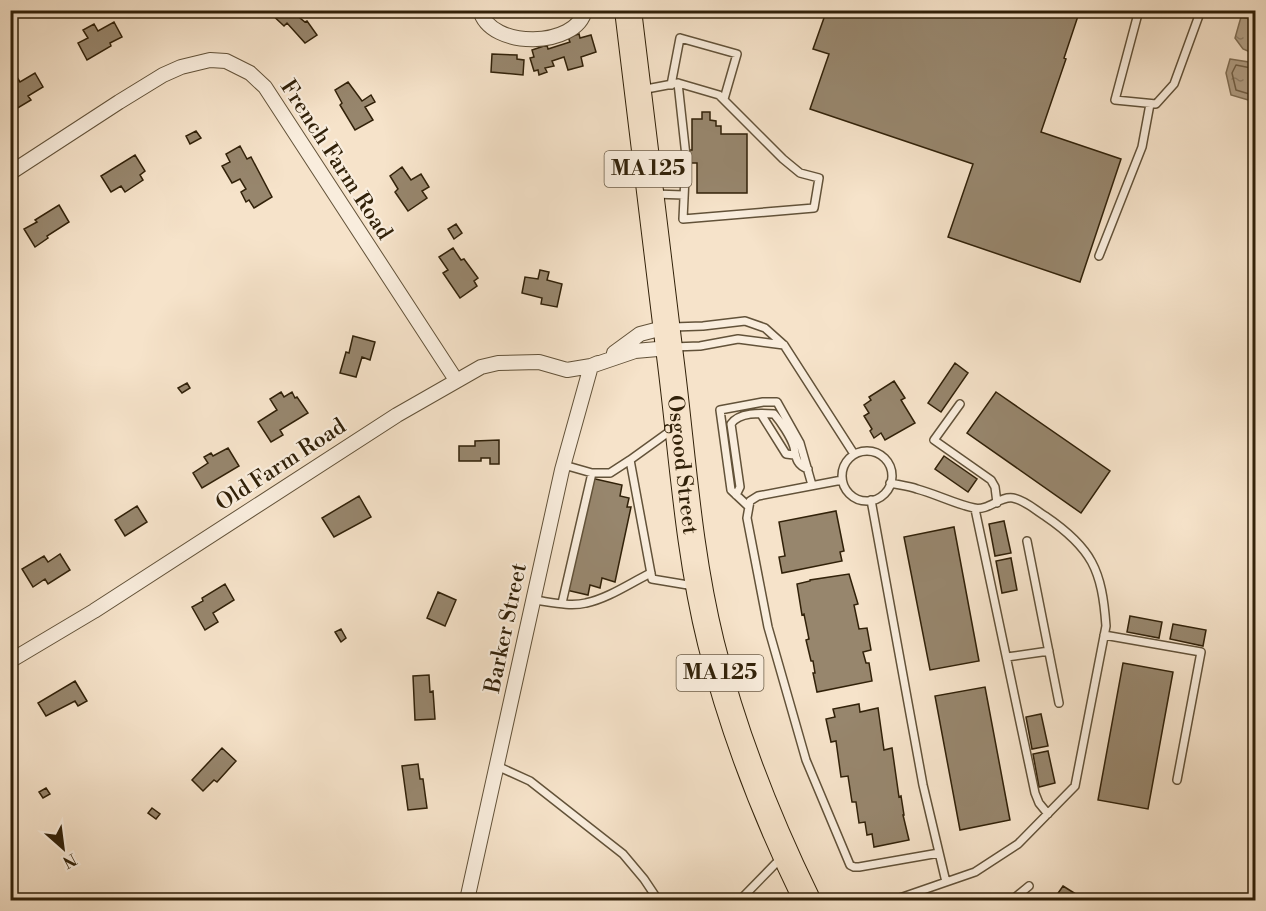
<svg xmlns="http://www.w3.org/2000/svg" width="1266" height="911" viewBox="0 0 1266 911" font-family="'Libre Bodoni',serif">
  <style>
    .water { fill: url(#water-ripples); stroke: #7f6e55; stroke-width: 1.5 }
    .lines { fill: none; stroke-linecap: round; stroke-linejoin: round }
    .shore { stroke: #726148; stroke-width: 1.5 }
    .building { fill: #97866d; stroke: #312109; stroke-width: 1.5 }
    .lane-casing { stroke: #625239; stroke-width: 10 }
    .street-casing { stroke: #625239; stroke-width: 16 }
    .highway-casing { stroke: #312109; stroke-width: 28 }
    .lane { stroke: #f9eddd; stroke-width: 7 }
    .street { stroke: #f9eddd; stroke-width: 14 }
    .highway { stroke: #f6e3ca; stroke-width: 26 }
    .labels { text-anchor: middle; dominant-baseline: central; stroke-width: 4.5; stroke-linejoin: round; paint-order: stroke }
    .shield { fill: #f9eddd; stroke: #6d5e49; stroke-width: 1.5 }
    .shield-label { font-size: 21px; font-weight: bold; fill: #312109 }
    .street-label { font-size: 22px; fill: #312109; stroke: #f9eddd }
  </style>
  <defs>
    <pattern id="water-ripples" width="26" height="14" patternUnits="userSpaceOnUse" patternTransform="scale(1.5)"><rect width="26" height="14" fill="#b3a188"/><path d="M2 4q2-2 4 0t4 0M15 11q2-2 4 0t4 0" fill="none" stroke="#92836d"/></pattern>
  </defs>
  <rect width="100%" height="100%" fill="#f6e3ca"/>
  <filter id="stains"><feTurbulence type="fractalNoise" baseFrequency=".00333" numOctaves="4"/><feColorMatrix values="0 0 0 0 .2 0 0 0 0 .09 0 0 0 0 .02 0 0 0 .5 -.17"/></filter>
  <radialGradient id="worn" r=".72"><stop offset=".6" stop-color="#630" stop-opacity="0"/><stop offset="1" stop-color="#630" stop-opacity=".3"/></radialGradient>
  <path class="water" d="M1241,17l14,3v34l-12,-5 -8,-11z
    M1230,59l25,4v39l-24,-7 -5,-22z"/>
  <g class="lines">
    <path class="shore" d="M1256,69l-20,-4 -4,8 4,17 20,6"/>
  </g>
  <path class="building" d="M267,10h28v4l10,8 2,-1 10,14 -12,8 -18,-20 -3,3z
    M816,10h264l-16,48 2,1 -25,73 80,27 -41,123 -132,-45 25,-73 -163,-55 19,-55 -16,-5 12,-34z
    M114,22l8,15 -12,6 1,3 -24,14 -9,-17 10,-5 -5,-8 11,-6 4,7z
    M579,34l1,4 11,-3 5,17 -15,5 2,9 -15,4 -4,-13 -12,4 2,5 -9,2 2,4 -8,3 -1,-5 -4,1 -4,-13 4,-1 -2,-7 15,-5 1,4 22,-7 -2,-5z
    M492,54l25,1v4l7,1 -1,15 -32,-3z
    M35,73l8,14 -15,9 3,4 -20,12 -1,-36 5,-2 5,8z
    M348,82l14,19 9,-6 4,7 -10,5 8,13 -18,10 -15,-25 2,-2 -7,-13z
    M702,112h8v8l6,1v5h5v8h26v59h-50v-30h-9v-13h4v-31h10z
    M196,131l5,7 -11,6 -4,-8z
    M240,146l7,13 4,-2 21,40 -18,11 -5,-8 -3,2 -5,-10 5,-3 -6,-10 -8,4 -10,-17 8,-4 -4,-8z
    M135,155l10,16 -5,4 3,5 -18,12 -4,-6 -10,6 -10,-16z
    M402,167l9,13 10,-6 8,13 -7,4 5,7 -19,13 -13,-19 3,-3 -8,-13z
    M59,205l10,17 -22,14 1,2 -13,9 -11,-18 13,-7 -2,-2z
    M456,224l6,9 -8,6 -6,-10z
    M453,248l8,12 3,-1 14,19 -4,3 3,5 -17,12 -17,-25 5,-3 -9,-13z
    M540,270l9,2 -2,8 15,4 -5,23 -16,-3 1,-6 -20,-5 3,-16 13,2z
    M353,336l22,6 -5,18 -8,-3 -6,20 -16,-4 6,-21 3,1z
    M955,363l13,10 -27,39 -13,-9z
    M894,381l11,17 -4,2 14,23 -30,17 -4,-7 -7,5 -4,-7 2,-2 -8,-13 5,-3 -5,-8 7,-5 -2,-3z
    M187,383l3,5 -8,5 -4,-5z
    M281,392l3,5 8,-5 3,6 2,-1 11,16 -28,17 3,5 -12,7 -13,-20 19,-12 -7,-11z
    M996,392l114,79 -29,42 -114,-80z
    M499,440v24h-9v-6h-9v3h-22v-15h16v-5z
    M228,448l11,18 -37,22 -9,-15 15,-10 -4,-6 7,-4 2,3z
    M944,456l33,23 -9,13 -33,-23z
    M591,478l31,7 -2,11 9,2 -2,9h4l-16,75 -13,-4 -2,10 -10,-3 -2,10 -22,-5z
    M359,496l12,21 -37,20 -12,-19z
    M137,506l10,16 -22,14 -10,-16z
    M836,511l8,40 -4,1 2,9 -60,12 -3,-16 6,-1 -6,-34z
    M1004,521l7,32 -16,3 -6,-32z
    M954,527l25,134 -49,9 -26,-133z
    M60,554l10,16 -22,14 -3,-5 -12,8 -11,-18 22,-13 4,6z
    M1011,558l6,32 -15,3 -6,-32z
    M849,574l9,30 -4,1 5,24 8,-1 4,22 -8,2 3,11h3l3,18 -55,11 -4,-19h2l-2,-12h-2l-5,-21 3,-1 -5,-25 -2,1 -5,-31 13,-3v-1z
    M225,584l9,16 -21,13 5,9 -13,8 -13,-23 11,-6 -1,-3z
    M438,592l18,8 -11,26 -18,-8z
    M1130,616l32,6 -3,16 -32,-6z
    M1173,624l33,6 -3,16 -33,-7z
    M341,629l5,9 -5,4 -6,-10z
    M1123,663l50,9 -25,137 -50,-9z
    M429,675l1,17 3,-1 2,28 -20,1 -2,-44z
    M75,681l12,20 -9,5 -3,-5 -29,15 -8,-13z
    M985,687l25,133 -50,10 -25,-134z
    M859,704l1,8 18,-4 6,42 8,-2 7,49 2,-1 3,19h-1l6,25 -35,7 -2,-13 -5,1 -2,-13 -6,1 -3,-21h-4l-4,-26 -7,1 -5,-36 -5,1 -5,-23 9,-2 -2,-8z
    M1041,714l7,32 -16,3 -6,-32z
    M222,748l14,13 -19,21 -3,-2 -11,11 -11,-11z
    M1048,751l7,32 -16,4 -6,-33z
    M418,764l2,15h3l4,29 -19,2 -6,-44z
    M46,788l4,6 -7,4 -4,-6z
    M152,808l8,6 -4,5 -8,-6z
    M1063,886l16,10 -3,4h-29l2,-4 5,3z"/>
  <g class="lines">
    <defs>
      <path id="lane" d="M1139,10l-24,90 41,4 18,-20 27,-74
        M671,85l9,-47 57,16 -13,45
        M641,90l37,-7 8,73 -3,63 131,-11 5,-30 -19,-5 -17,-14 -64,-64 -41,-12
        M654,194l30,1
        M1099,256l43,-109 8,-43
        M673,327l30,-1 42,-5 20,7 19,17 70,109
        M673,347l27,-1 38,-7 46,6
        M960,404l-26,36 57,40 4,7 2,16
        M761,414l25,40 8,1
        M673,429l-43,31 22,119 42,7
        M842 476a25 25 0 1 1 50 0a25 25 0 1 1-50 0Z
        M564,465l28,8h18l20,-13
        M842,480l-84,16 -8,5 -3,17 21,109 38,133 44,105 4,2h5l80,-14
        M890,483c9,2 19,3 27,6 19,5 38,15 57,19 15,3 25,-12 39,-10 12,2 22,12 32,18 47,32 57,54 61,110l-31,160 -57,58 -43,28 -29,10
        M736,495l4,-8 -9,-63c8,-12 29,-11 43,-10 7,8 17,23 20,33 2,10 2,18 14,22
        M871,500l52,285 23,97 -52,18
        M748,506l-17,-16 -11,-80 43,-8h14l23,41 12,42
        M975,509l60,284 4,10 9,11
        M1027,541l32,162
        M534,600c16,2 36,7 52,3 23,-5 44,-20 65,-30
        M562,603l30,-130
        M1104,635l97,17 -24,128
        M1007,657l42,-6
        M497,766l33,15 93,73 21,25 14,21
        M740,900l41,-42
        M1012,900l17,-14"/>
      <path id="street" d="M480,10c10,40 97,38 105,0
        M10,173l109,-71 44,-27 18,-8 29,-7 16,1 24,12 15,14 191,293
        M614,353l26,-19 27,-7
        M10,661l84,-50 303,-196 84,-48 17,-4 41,-1 28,8 24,-4 44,-15 34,-3
        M467,900l95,-430 29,-104 7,-3"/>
      <g id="highway">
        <path id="s1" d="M628,10c14,113 27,225 41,338 13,98 18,198 42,295 22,89 56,175 96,257"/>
      </g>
    </defs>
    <use href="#lane" class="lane-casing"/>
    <use href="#street" class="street-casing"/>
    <use href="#highway" class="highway-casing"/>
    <use href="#lane" class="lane"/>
    <use href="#street" class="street"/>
    <use href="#highway" class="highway"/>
  </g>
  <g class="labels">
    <g class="shield">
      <rect x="604.5" y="151" width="87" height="36" rx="4.5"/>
      <rect x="676.5" y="655" width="87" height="36" rx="4.5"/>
    </g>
    <g class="shield-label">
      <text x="648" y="169">MA 125</text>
      <text x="720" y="673">MA 125</text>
    </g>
    <g class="street-label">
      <text transform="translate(336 160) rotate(57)">French Farm Road</text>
      <text stroke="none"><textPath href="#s1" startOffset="458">Osgood Street</textPath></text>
      <text transform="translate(281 465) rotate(-33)">Old Farm Road</text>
      <text transform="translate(506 628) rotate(-78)">Barker Street</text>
    </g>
  </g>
  <rect width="1266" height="911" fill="none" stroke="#f6e3ca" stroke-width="36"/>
  <rect x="12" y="12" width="1242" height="887" fill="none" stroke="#312109" stroke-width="3"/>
  <rect x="18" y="18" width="1230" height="875" fill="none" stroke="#312109" stroke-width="1.5"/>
  <g transform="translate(63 848) rotate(152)" stroke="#f9eddd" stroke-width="4.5" paint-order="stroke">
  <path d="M0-4.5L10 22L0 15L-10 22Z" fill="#312109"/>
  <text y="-9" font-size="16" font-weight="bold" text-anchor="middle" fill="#312109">N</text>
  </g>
  <rect width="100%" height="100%" filter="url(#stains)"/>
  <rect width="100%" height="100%" fill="url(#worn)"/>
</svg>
